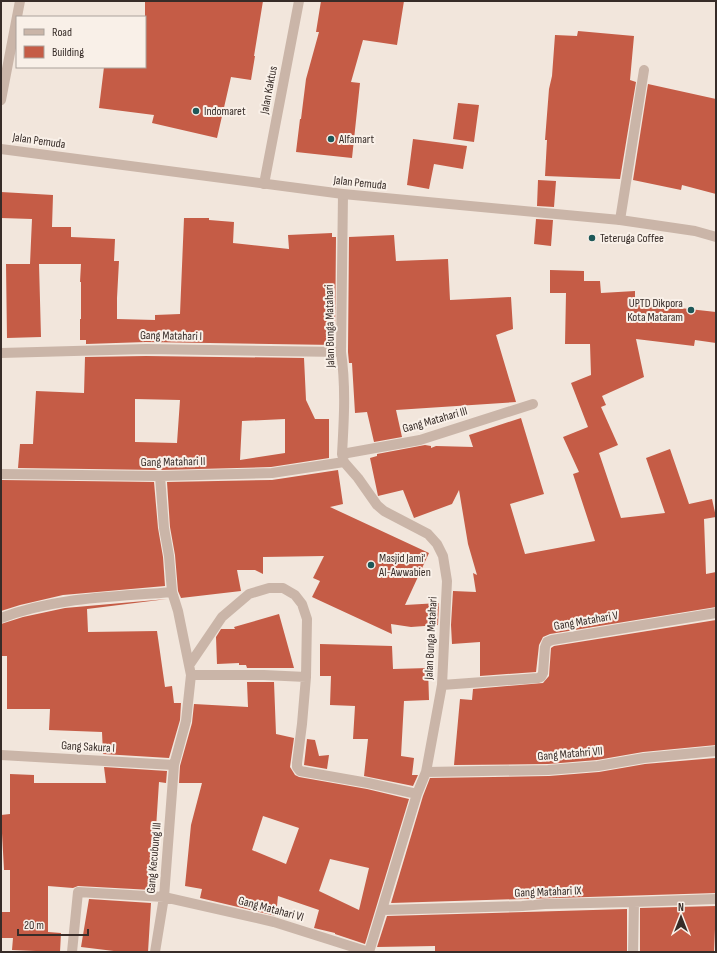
<svg xmlns="http://www.w3.org/2000/svg" width="717" height="953" viewBox="0 0 717 953" font-family="'Sofia Sans Condensed',sans-serif">
  <style>
    .building { fill: #c55c46; fill-rule: evenodd }
    .lines { fill: none; stroke-linecap: round; stroke-linejoin: round }
    .minor { stroke: #cab5a8; stroke-width: 10 }
    .tertiary { stroke: #cab5a8; stroke-width: 10 }
    .poi-dot { fill: #1e5858; stroke: #f9f0e8; stroke-width: 1.5 }
    .labels { text-anchor: middle; dominant-baseline: central; stroke-width: 4; stroke-linejoin: round; paint-order: stroke }
    .street-label { font-size: 12px; fill: #372c28; stroke: #f9f0e8 }
    .poi-label { font-size: 12px; fill: #372c28; stroke: #f9f0e8; text-anchor: start }
  </style>
  <rect width="100%" height="100%" fill="#f2e6dc"/>
  <path class="building" d="M145,1h118l-9,55h1l-4,24 -20,-3 -14,61 -65,-15 2,-8 -55,-7 5,-41h41z
    M321,1h83l-7,44 -34,-5 -12,42 9,1 -8,75 -56,-6 4,-33h1l5,-40 13,-47h-3z
    M578,31l56,5 -4,44 6,2 -16,97 -75,-3 2,-36h-2l4,-51 3,-13 3,-41 22,1z
    M648,84l68,15v95l-34,-9 -1,5 -48,-10z
    M458,103l21,2 -5,37 -21,-3z
    M413,139l54,7 -4,23 -29,-5 -5,25 -22,-4z
    M538,180l18,1 -2,26 -17,-1z
    M1,192l52,3 -1,32h19v10l44,2 -1,22h5l-2,37v21l38,1v-5l25,-1 4,-96h25v2l25,2 -1,21 56,6 -1,-14 44,-2v4h4l-1,108 -189,-3 -60,2v-4h-6v-21h1v-37h-1l1,-18h-51l2,-45 -31,-1z
    M536,219l17,1 -2,26 -17,-2z
    M394,235l2,26 52,-2 2,41 61,-3 2,32 -17,6 20,67 -120,8 6,27 -28,5 -7,-30 -12,1 -3,-50h-3l-1,-11 1,-115z
    M6,264h33l2,73 -34,1z
    M550,270l34,1v10h16l1,12 34,-2v12l81,9v31l-21,-3 -1,6 -58,-7 8,38 -42,19 4,9 -5,2 17,38 -19,8 22,65 44,-5 -19,-55 24,-9 19,55 23,-5 4,18 -12,2 2,55 10,-2v35l-166,27 -7,3 -4,8 -3,27 -56,4v-34l-28,2 -1,-19 2,-34 23,1 -3,-19 4,2 -9,-31 -9,-54 -7,14 -38,14 -11,-28 -25,6 -8,-38 7,-2v-2l48,-9 6,1v2l5,-2 37,1 -4,-12 52,-17 23,76 -34,10 15,50 70,-13 -22,-67 6,-2 -16,-35 25,-10 -17,-44 20,-8 -1,-31h-25l1,-51h-16z
    M146,356l158,2 2,42 9,19h14v39l-58,9 -111,3 -142,-2 2,-24h13l3,-53 48,2 1,-36zM135,399l45,1 -3,43 -42,-1zM285,419v34l-45,7 2,-39z
    M338,470l5,34 -13,3 99,46 -24,52 34,-2 -1,22 -27,2 -20,-3 1,10 -80,-37 8,-16 -7,-3 11,-22 -61,1v17l-8,-4h-18l4,21 -60,7 -3,-7 -3,-36 -5,-28 -3,-45 105,-2z
    M1,480l153,2 4,46 5,29 2,29 -102,9 -43,10 -19,6z
    M167,599l-80,10 1,23 69,-1 8,56 7,-1 2,17h7l-1,17 -11,38 -66,-4 -1,-22 -53,-2 1,-21h-43v-53h-6v-32l22,-7 42,-9z
    M279,614l15,54h-47l-1,-3h-7v-2l-22,1 -1,-27 5,-8h14l-1,-2z
    M716,620v125l-73,7 -46,8 -49,4 -94,1 6,-66 12,1 1,-11 70,-6 6,-7 2,-28 3,-2z
    M320,644l72,2 1,23 35,-1 1,32 -25,1 -3,55 13,2 -2,17h6l-5,11 -49,-10 4,-37h-15l2,-33 -25,-1 1,-29h-11z
    M247,682h27l2,52 18,4 -4,29 5,8 4,2 68,12 42,10 -44,145 -30,-10v-1l-21,-5 5,-18 -41,-14 -2,20 -76,-18 2,-9 -17,-3 6,-61 11,-42h-23l1,-17 12,-43 2,-19 54,3zM263,816l36,12 -13,36 -34,-14zM330,859l39,9 -10,42 -40,-19z
    M307,739l8,1 4,16 10,-1 -2,14 -23,-4z
    M715,758l1,135 -325,10 32,-107 7,-18 119,-2 50,-4 46,-8z
    M104,767l63,4 -1,12 -7,-1 -7,108 -74,-4 -5,2 -25,-2v46l13,1 -1,19 -48,-2 1,-12h-12v-26h9v-42h-6l-3,-55 9,-1v-40l24,1v8h72z
    M89,899l62,4 -3,49h-26l-41,-5z
    M716,906l-2,46h-74v-44z
    M627,909v43h-192v-6l-58,1 10,-31z"/>
  <g class="lines">
    <path class="minor" d="M1,100l19,-99
      M264,184l35,-183
      M343,194l-2,158c5,34 3,68 1,102l2,8 14,16 19,27 7,6 44,23 9,10 6,12 4,25 -5,104 -16,87 -9,22 -48,158
      M620,220l24,-150
      M1,353l145,-4 195,3
      M342,454l78,-14 113,-36
      M1,474l159,2 112,-3 72,-11
      M1,618c54,-21 115,-21 171,-26
      M190,664l32,-47 27,-23 20,-6h14l12,7 7,9 5,15 -1,58
      M191,675h73l42,2 -4,47 -5,39v4l3,4 68,12 49,11
      M442,685l96,-7 3,-1 2,-4 2,-26 2,-5 5,-2 164,-27
      M1,755l173,10
      M426,772l122,-2 50,-4 46,-8 72,-7
      M382,910l140,-4 23,-2 89,-2 82,-3
      M72,952l6,-60 86,5 110,25 95,30
      M155,952l9,-55 10,-132 12,-44 5,-46 -13,-64 -6,-19 -3,-36 -5,-28 -4,-52
      M633,952l1,-50"/>
    <path class="tertiary" d="M1,149l342,45 277,26 75,11 21,6"/>
  </g>
  <g class="poi-dot">
    <circle cx="196" cy="111" r="4"/>
    <circle cx="331" cy="139" r="4"/>
    <circle cx="592" cy="238" r="4"/>
    <circle cx="691" cy="310" r="4"/>
    <circle cx="371" cy="565" r="4"/>
  </g>
  <g class="labels">
    <g class="street-label">
      <text transform="translate(269 90) rotate(-79)">Jalan Kaktus</text>
      <text transform="translate(39 141) rotate(8)">Jalan Pemuda</text>
      <text transform="translate(360 183) rotate(6)">Jalan Pemuda</text>
      <text transform="translate(330 326) rotate(-91)">Jalan Bunga Matahari</text>
      <text transform="translate(171 336) rotate(1)">Gang Matahari I</text>
      <text transform="translate(435 420) rotate(-16)">Gang Matahari III</text>
      <text transform="translate(173 462) rotate(-1)">Gang Matahari II</text>
      <text transform="translate(586 621) rotate(-10)">Gang Matahari V</text>
      <text transform="translate(431 638) rotate(-87)">Jalan Bunga Matahari</text>
      <text transform="translate(88 747) rotate(3)">Gang Sakura I</text>
      <text transform="translate(570 754) rotate(-5)">Gang Matahri VII</text>
      <text transform="translate(154 858) rotate(-85)">Gang Kecubung III</text>
      <text transform="translate(548 892) rotate(-2)">Gang Matahari IX</text>
      <text transform="translate(271 909) rotate(15)">Gang Matahari VI</text>
    </g>
    <g class="poi-label">
      <text x="204" y="111">Indomaret</text>
      <text x="339" y="139">Alfamart</text>
      <text x="600" y="238">Teteruga Coffee</text>
      <text x="683" y="303" text-anchor="end">UPTD Dikpora<tspan x="683" dy="14">Kota Mataram</tspan></text>
      <text x="379" y="558">Masjid Jami'<tspan x="379" dy="14">Al-Awwabien</tspan></text>
    </g>
  </g>
  <rect width="717" height="953" fill="none" stroke="#372c28" stroke-width="4"/>
  <rect x="16" y="16" width="130" height="52" fill="#f9f0e8" stroke="#aba29b"/>
  <rect x="24" y="29" width="20" height="6" fill="#cab5a8" stroke="#aba29b"/>
  <text x="52" y="36" font-size="12" fill="#372c28">Road</text>
  <rect x="24" y="46" width="20" height="12" fill="#c55c46" stroke="#aba29b"/>
  <text x="52" y="56" font-size="12" fill="#372c28">Building</text>
  <g transform="translate(681 917)" stroke="#f9f0e8" stroke-width="3" paint-order="stroke">
  <path d="M0-3L7 15L0 10L-7 15Z" fill="#372c28"/>
  <text y="-6" font-size="11" font-weight="bold" text-anchor="middle" fill="#372c28">N</text>
  </g>
  <path d="M18 929v6h70v-6" fill="none" stroke="#372c28" stroke-width="2"/>
  <text x="24" y="929" font-size="12" fill="#372c28" stroke="#f9f0e8" stroke-width="3" paint-order="stroke">20 m</text>
</svg>
